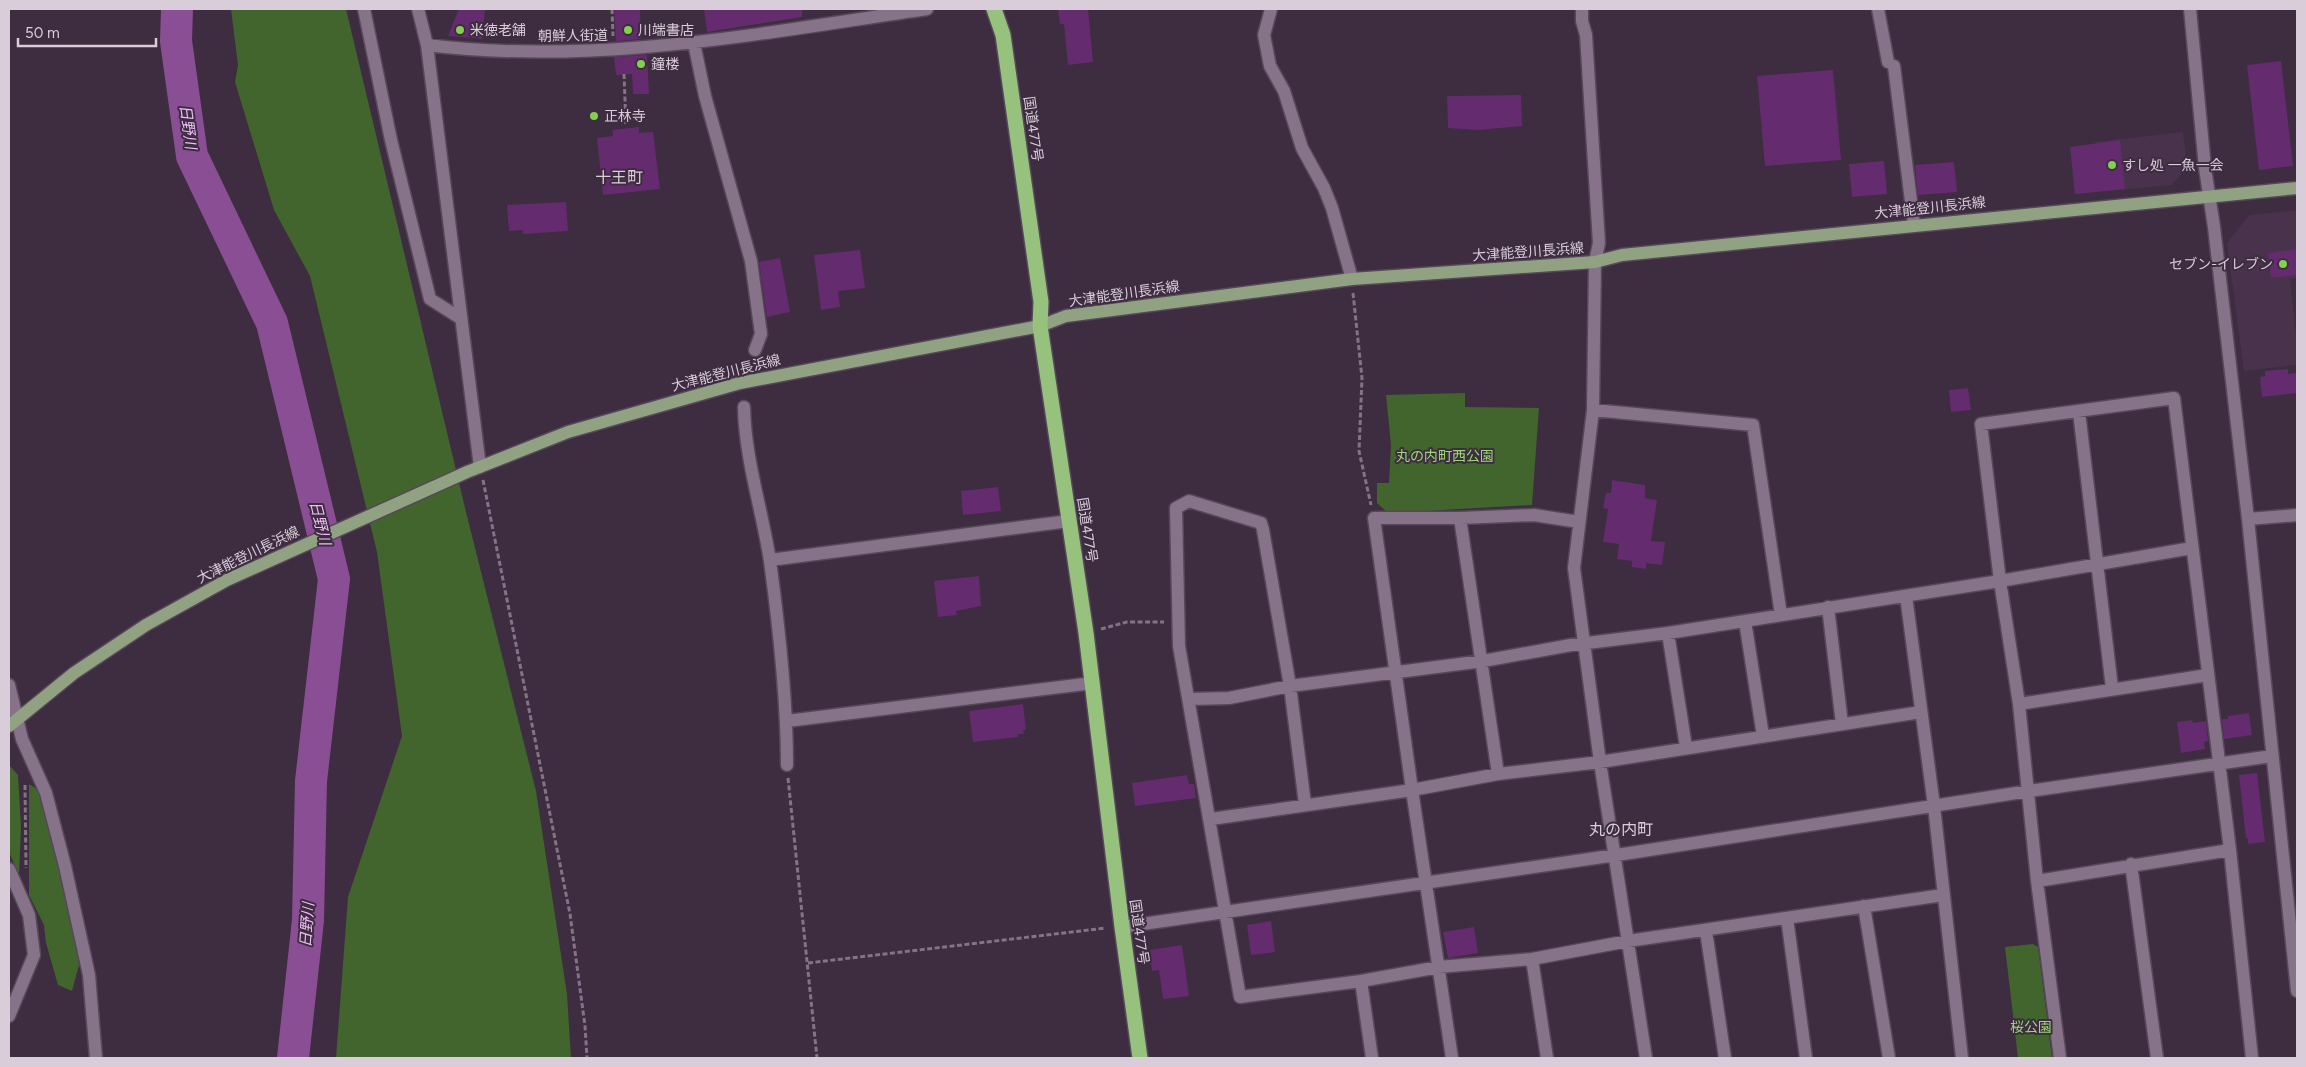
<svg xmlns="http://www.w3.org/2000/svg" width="2306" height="1067" viewBox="0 0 2306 1067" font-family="Figtree,'Noto Sans JP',sans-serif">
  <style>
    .built { fill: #48324c }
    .green { fill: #42642d }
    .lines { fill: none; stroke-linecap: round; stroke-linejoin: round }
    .river { stroke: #894e93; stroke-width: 32 }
    .building { fill: #642b6e }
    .minor-casing { stroke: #574859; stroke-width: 15 }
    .major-casing { stroke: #574859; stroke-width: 15 }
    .highway-casing { stroke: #574859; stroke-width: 18 }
    .path { stroke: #837484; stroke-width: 3; stroke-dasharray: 5 2.5; stroke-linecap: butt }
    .minor { stroke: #867289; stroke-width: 12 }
    .major { stroke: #90a282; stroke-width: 12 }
    .highway { stroke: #96c27d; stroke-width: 15 }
    .poi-dot { fill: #83d04e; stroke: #3e2c40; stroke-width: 2 }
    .labels { text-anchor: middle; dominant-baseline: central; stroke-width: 4; stroke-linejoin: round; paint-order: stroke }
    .poi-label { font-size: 14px; fill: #d9cdda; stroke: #3e2c40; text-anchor: start }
    .street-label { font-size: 14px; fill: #d9cdda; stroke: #3e2c40 }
    .park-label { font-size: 14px; fill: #98da6f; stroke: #3e2c40 }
    .water-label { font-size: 15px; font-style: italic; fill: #efbef7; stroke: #3e2c40 }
    .quarter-label { font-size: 16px; fill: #d9cdda; stroke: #3e2c40 }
  </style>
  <rect width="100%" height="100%" fill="#3e2c40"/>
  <path class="built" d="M2183,132l4,35 -15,18 -97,9 -3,-21 27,-3 -3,-28z
    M2297,210v68l-7,1 7,66v20l-53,6 -17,-128 22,-28z"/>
  <path class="green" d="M231,9h115l120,503 70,279 31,203 4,64h-235l12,-161 54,-161 -25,-184 -67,-276 -36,-66 -39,-128 3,-17z
    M1465,393v14l74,1 -7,97 -144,8 -11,-10v-20h12l2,-38 -5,-50z
    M9,765l9,10 3,52 -2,49 -10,-24z
    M29,784l11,7 23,86 13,67 3,21 -7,26 -14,-6 -12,-42 -2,-18 -15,-30z
    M2033,944l5,3 14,111h-34l-13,-111z"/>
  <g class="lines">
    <path class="river" d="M177,9l-1,32 16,115 80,167 62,256 -23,202 -3,139 -15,138"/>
  </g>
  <path class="building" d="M459,9h26l-3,30 -34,-3z
    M614,9h26l1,30 -25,2z
    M704,9h98v8l-95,15z
    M1058,9h30l5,53 -25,3 -4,-41h-4z
    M647,55l2,39h-16l-1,-20 -16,1 -2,-18z
    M2281,61l12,105 -34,4 -12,-105z
    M1833,70l8,90 -76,6 -8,-90z
    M1521,95l1,31 -44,4 -30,-2 -1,-32z
    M639,127v6l14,-1 7,57 -57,6 -6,-57 16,-2 -1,-6z
    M2120,140l5,49 -50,5 -5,-47z
    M1884,161l3,33 -35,3 -3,-33z
    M1954,162l3,30 -39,3 -3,-30z
    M566,202l2,29 -45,3v-4l-14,1 -2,-26z
    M2297,249v26l-26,3 -3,-25z
    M860,250l5,38 -27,3 2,16 -19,3 -7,-55z
    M780,258l10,54 -23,5 -8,-55z
    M2288,369v5l8,-1 1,20 -35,4 -2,-20 5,-1v-5z
    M1968,388l3,22 -20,2 -2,-22z
    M1612,480l33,5v13l12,2 -6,41 14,1 -3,23 -16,-2v6l-14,-2v-6l-15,-2 2,-15 -16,-2 5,-33 -5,-1 3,-15h5z
    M998,487l3,24 -38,4 -2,-24z
    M979,576l2,30 -25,5 1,4 -19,2 -4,-36z
    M1023,704l3,26h-3l1,4h-6v3l-45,5 -4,-31z
    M2249,713l3,22 -28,4 -2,-20h6v-3z
    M2192,720l1,3 13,-2 2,20 -4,1 1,7 -24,4 -4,-31z
    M2257,773l8,69 -17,2v-6h-2l-7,-63z
    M1187,775l2,9h5l2,14 -61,8 -3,-23z
    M1271,921l4,31 -24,3 -4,-30z
    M1474,927l4,26 -30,5 -5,-26z
    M1182,945l7,51 -24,3 -2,-1 -4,-28 -7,1 -3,-21z"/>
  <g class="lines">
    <defs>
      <path id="minor" d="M364,9l27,131 39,159 30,19
        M418,9l9,36 53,422
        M1271,9l-7,26 6,31 14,25 18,57 22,40 8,20 20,71
        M1582,9v12l4,14 13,208 -4,19 -2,148 -19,158 26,194 46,296
        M1878,9l10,53
        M2190,9l15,159 9,59 34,292 49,472
        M694,43l11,53 46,165 10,73 -6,16
        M427,45c169,21 334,-12 500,-36
        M1894,66l20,159
        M744,407c1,52 18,102 26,154 9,66 17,137 17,204
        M1593,410l160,15 28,190
        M2079,412l33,276
        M1460,518l38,256
        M2248,519l49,-4
        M770,560l299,-39
        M1906,596l28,210 28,252
        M1828,607l14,117
        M1745,621l18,115
        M1668,633l18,114
        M9,685l13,54 24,54 19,73 24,109 7,83
        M1190,699l39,-1 61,-12 193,-25 88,-16 97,-12 332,-52 192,-33
        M2019,704l189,-29
        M787,721l306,-38
        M1305,804l-15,-118 -27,-156 -2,-7 -72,-22 -13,7 3,138 61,351 121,-16 78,-14 93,-8 96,-18 315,-46
        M1211,819l201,-29 86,-16 102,-12 321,-50
        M2131,864l26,194
        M9,869l20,46 5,40 -25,61
        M2037,881l193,-31
        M1864,906l25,152
        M1787,918l19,140
        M1122,927l508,-74 399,-62 243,-35
        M1706,931l19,127
        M1532,959l15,99
        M1361,981l11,77
        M1452,1058l-40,-268 -38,-272h86l74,-3 45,7
        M2060,1058l-23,-177 -18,-177 -19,-123 -19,-157 193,-26 56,452 22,208"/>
      <path id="major" d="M9,726l65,-53 72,-48 81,-45 240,-108 101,-40 172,-49 300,-57 26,-10 286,-37 243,-17 27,-7 675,-67"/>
      <path id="highway" d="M994,9l9,26 38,267 -1,24 46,307 36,294 18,131"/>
    </defs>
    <use href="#minor" class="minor-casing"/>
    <use href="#major" class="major-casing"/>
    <use href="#highway" class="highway-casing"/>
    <path class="path" d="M612,9l1,27
      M624,74l2,52
      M1353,293l9,85 -3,73 12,54
      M483,480l87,434 15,112 2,32
      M1101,629l26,-7h37
      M788,778l29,280
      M25,785l1,83
      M808,963l298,-35"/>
    <use href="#minor" class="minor"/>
    <use href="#major" class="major"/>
    <use href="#highway" class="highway"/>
  </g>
  <g class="poi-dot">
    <circle cx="460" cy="30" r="5"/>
    <circle cx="628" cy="30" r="5"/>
    <circle cx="641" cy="64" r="5"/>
    <circle cx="594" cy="116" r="5"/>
    <circle cx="2112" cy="165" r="5"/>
    <circle cx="2283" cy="264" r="5"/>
  </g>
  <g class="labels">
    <g class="poi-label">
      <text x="470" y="30">米徳老舗</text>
      <text x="638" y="30">川端書店</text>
      <text x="651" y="64">鐘楼</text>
      <text x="604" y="116">正林寺</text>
      <text x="2122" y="165">すし処 一魚一会</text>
      <text x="2273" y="264" text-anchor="end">セブン-イレブン</text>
    </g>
    <g class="street-label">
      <text transform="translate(573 36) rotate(-1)">朝鮮人街道</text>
      <text transform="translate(1033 129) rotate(82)">国道477号</text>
      <text transform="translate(1930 208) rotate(-6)">大津能登川長浜線</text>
      <text transform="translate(1528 252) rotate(-4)">大津能登川長浜線</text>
      <text transform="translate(1124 294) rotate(-8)">大津能登川長浜線</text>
      <text transform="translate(726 373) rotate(-14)">大津能登川長浜線</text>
      <text transform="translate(1087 530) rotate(81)">国道477号</text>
      <text transform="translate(248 555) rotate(-26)">大津能登川長浜線</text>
      <text transform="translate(1139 932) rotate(82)">国道477号</text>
    </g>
    <g class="park-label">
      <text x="1445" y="456">丸の内町西公園</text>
      <text x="2031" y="1027">桜公園</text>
    </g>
    <g class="water-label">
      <text transform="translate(188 127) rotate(82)">日野川</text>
      <text transform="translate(320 523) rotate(76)">日野川</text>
      <text transform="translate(307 925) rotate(-86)">日野川</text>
    </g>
    <g class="quarter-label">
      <text x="619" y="177">十王町</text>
      <text x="1621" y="829">丸の内町</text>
    </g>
  </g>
  <rect width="2306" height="1067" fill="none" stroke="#d9cdda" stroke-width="20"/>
  <path d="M18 38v8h138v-8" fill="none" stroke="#d9cdda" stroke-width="2.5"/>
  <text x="25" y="38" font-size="15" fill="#d9cdda" stroke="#3e2c40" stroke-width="4" paint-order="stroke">50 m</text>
</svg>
